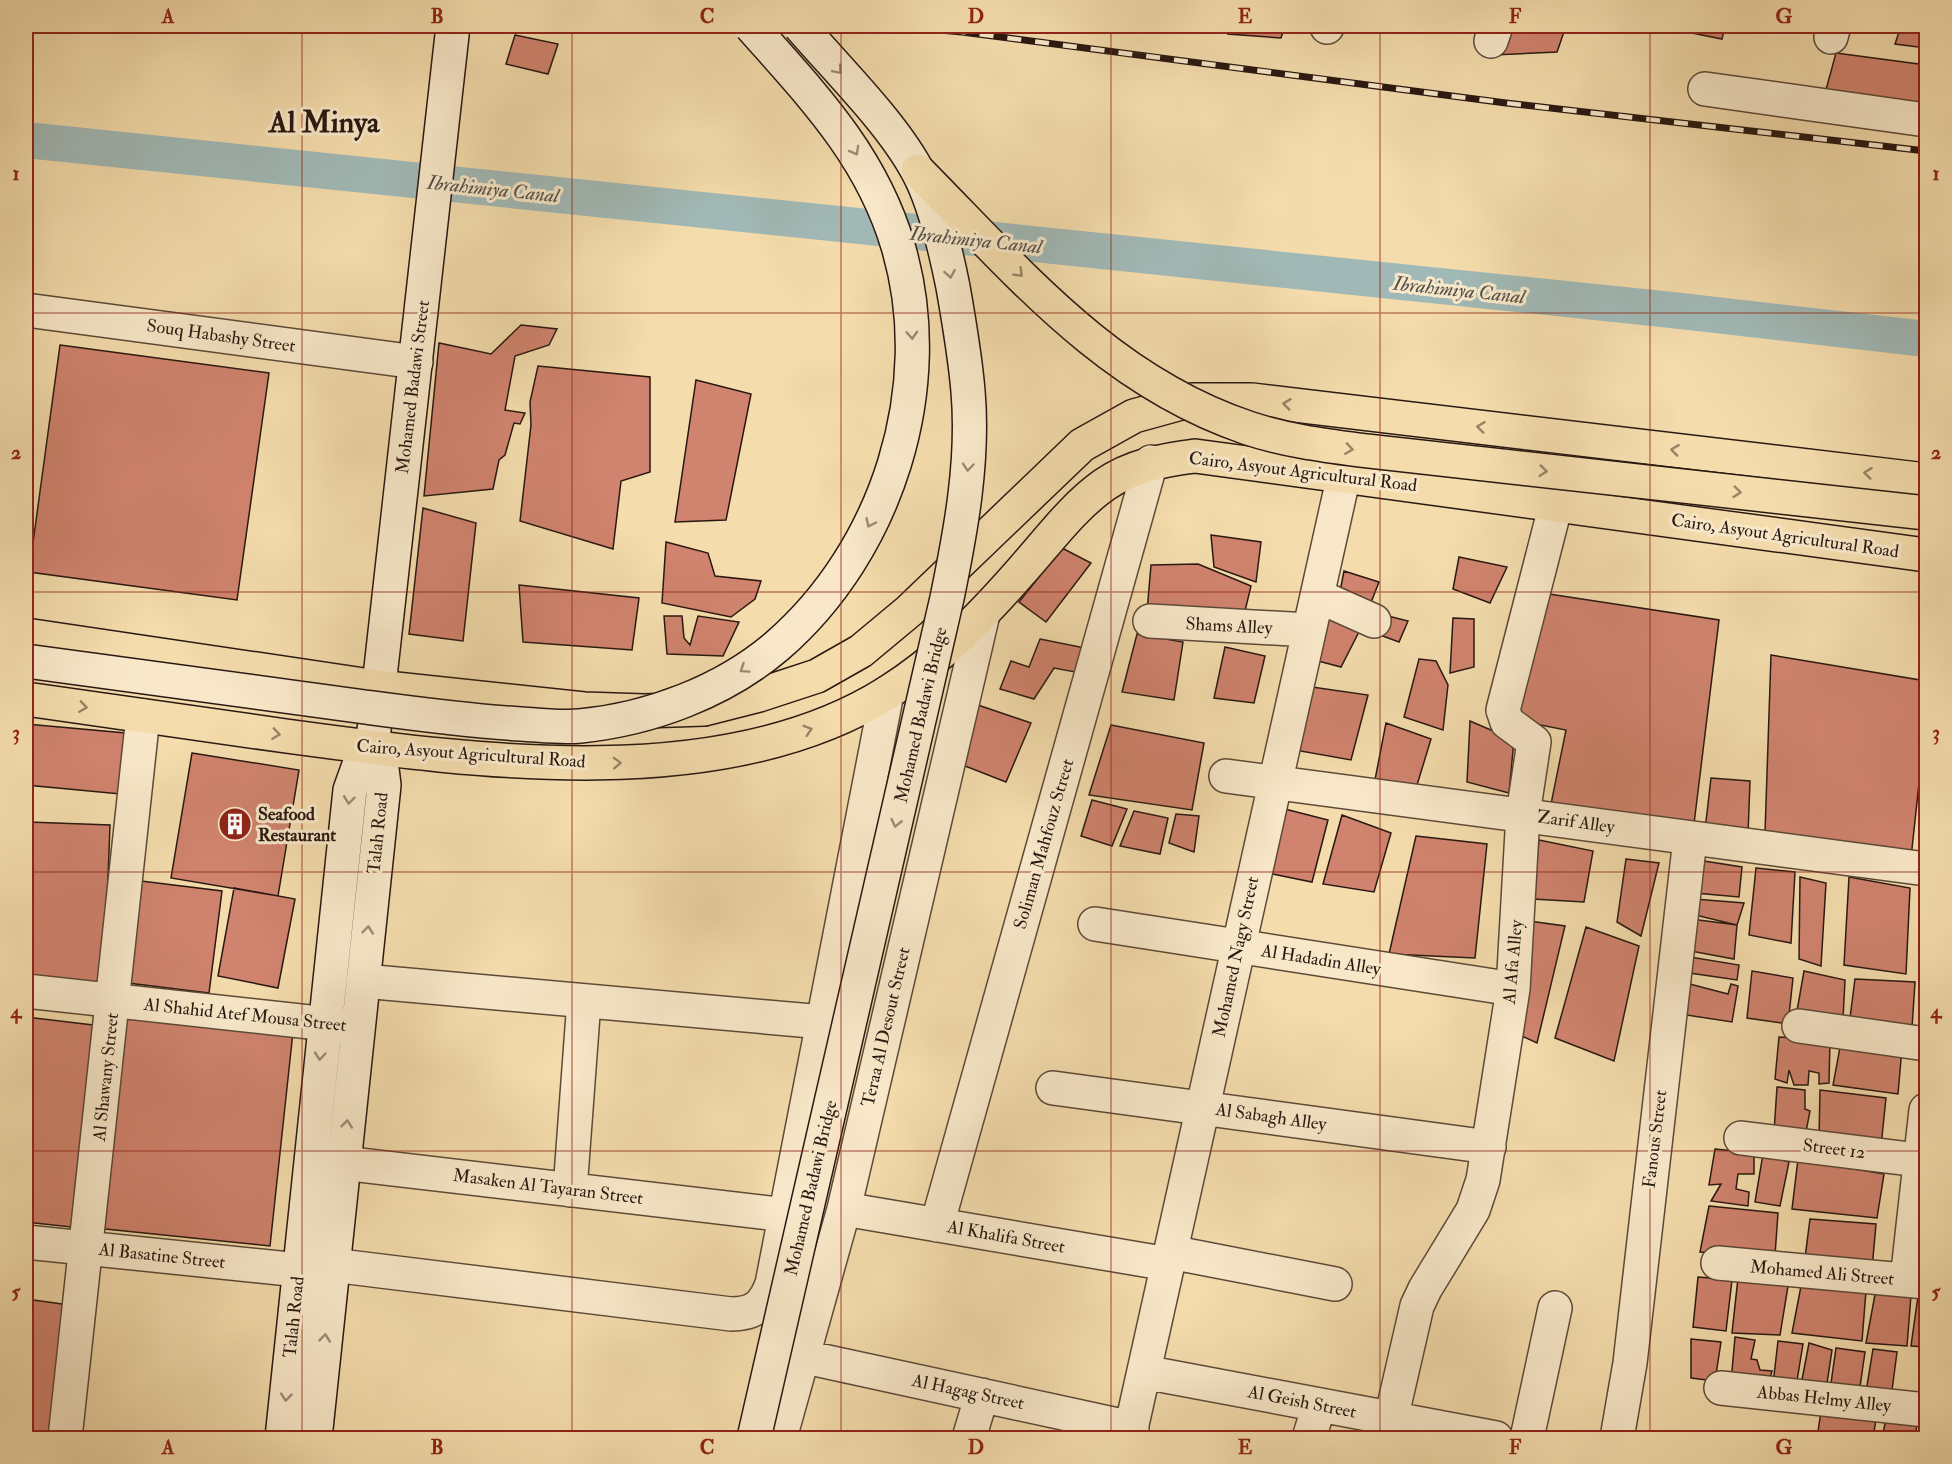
<svg xmlns="http://www.w3.org/2000/svg" width="1952" height="1464" viewBox="0 0 1952 1464" font-family="'IM FELL Double Pica',serif">
  <style>
    .lines { fill: none; stroke-linecap: round; stroke-linejoin: round }
    .canal { stroke: #a1b9b6; stroke-width: 36 }
    .building { fill: #d0836e; stroke: #291811; stroke-width: 1.5 }
    .street-casing { stroke: #5c4938; stroke-width: 36 }
    .secondary-casing { stroke: #291811; stroke-width: 36 }
    .highway-casing { stroke: #291811; stroke-width: 36 }
    .street { stroke: #f8e8c9; stroke-width: 33 }
    .secondary { stroke: #f8e8c9; stroke-width: 33 }
    .highway { stroke: #f4dcac; stroke-width: 33 }
    .rail-casing { stroke: #291811; stroke-width: 7 }
    .rail { stroke: #f8e8c9; stroke-width: 4.5; stroke-dasharray: 14; stroke-linecap: butt }
    .secondary-bridge-casing { stroke: #291811; stroke-width: 36; stroke-linecap: butt }
    .highway-bridge-casing { stroke: #291811; stroke-width: 36; stroke-linecap: butt }
    .secondary-bridge { stroke: #f8e8c9; stroke-width: 33 }
    .highway-bridge { stroke: #f4dcac; stroke-width: 33 }
    .oneway { stroke: #9b8a76 }
    .oneway2 { stroke: #998466 }
    .grid { fill: none; stroke: #8f2418; stroke-width: 1.5; stroke-opacity: 0.55 }
    .labels { text-anchor: middle; dominant-baseline: central; stroke-width: 6; stroke-linejoin: round; paint-order: stroke }
    .street-label { font-size: 18px; fill: #291811; stroke: #f8e8c9 }
    .poi-label { font-size: 18px; font-weight: bold; fill: #291811; stroke: #f8e8c9; text-anchor: start }
    .water-label { font-size: 20px; font-style: italic; fill: #53504b; stroke: #f8e8c9 }
    .town-label { font-size: 30px; font-weight: bold; fill: #291811; stroke: #f8e8c9 }
    .neatline { fill: none; stroke: #8f2418; stroke-width: 2 }
    .grid-label { font-size: 20px; text-anchor: middle; font-weight: bold; fill: #8f2418 }
  </style>
  <rect width="100%" height="100%" fill="#f4dcac"/>
  <filter id="stains"><feTurbulence type="fractalNoise" baseFrequency=".00333" numOctaves="4"/><feColorMatrix values="0 0 0 0 .2 0 0 0 0 .09 0 0 0 0 .02 0 0 0 .5 -.17"/></filter>
  <radialGradient id="worn" r=".72"><stop offset=".6" stop-color="#630" stop-opacity="0"/><stop offset="1" stop-color="#630" stop-opacity=".3"/></radialGradient>
  <g class="lines">
    <path class="canal" d="M26,140l1646,170 254,29"/>
  </g>
  <path class="building" d="M1232,26h53l-4,12 -53,-4z
    M1503,26h63l-9,26 -63,3z
    M1657,26h68l-3,13z
    M1901,26h25v22l-31,-4z
    M515,35l43,9 -10,30 -42,-10z
    M1836,53l90,12v46l-102,-14z
    M521,325l36,4 -8,16 -34,11 -10,54 20,3 -5,11 -6,-1 -9,32 -6,5 -6,29 -69,7 15,-153 52,11z
    M60,345l209,28 -32,227 -208,-28z
    M538,366l112,11v95l-29,9 -8,68 -93,-28 11,-96 -1,-23z
    M696,380l55,14 -25,126 -51,2z
    M423,508l53,15 -13,118 -54,-7z
    M1211,535l50,7 -5,40 -42,-15z
    M666,542l42,11 7,23 46,5 -6,18 -24,18 -69,-14z
    M1062,548l29,15 -45,59 -27,-20z
    M1459,557l48,10 -17,36 -37,-14z
    M1198,564l53,22 -6,25 -98,1 4,-47z
    M1344,571l35,11 -11,28 -30,-8z
    M519,585l120,13 -7,52 -109,-8z
    M1536,592l183,28 -25,204 -144,-15 16,-79 -56,-11z
    M1330,609l34,13 -23,45 -23,-6z
    M1384,615l24,6 -9,21 -19,-7z
    M664,616h18l2,22 6,7 8,-29 41,6 -16,34 -56,-2z
    M1453,618l21,1v48l-24,6z
    M1137,634l46,8 -9,58 -52,-8z
    M1040,639l45,9 -10,24 -21,-4 -20,31 -34,-10 11,-28 18,6z
    M1225,647l40,9 -11,47 -40,-5z
    M1771,655l155,26v37l-15,140 -146,-25z
    M1419,659l17,2 12,24 -5,45 -39,-13z
    M1305,686l63,9 -17,65 -62,-11z
    M978,705l53,18 -25,59 -51,-20z
    M1470,721l44,19 -5,53 -42,-11z
    M1386,723l45,16 -17,56 -41,-5z
    M26,724l111,10 -6,61 -105,-10z
    M1111,725l93,18 -12,67 -103,-15z
    M192,753l107,17 -21,126 -107,-18z
    M1711,778l39,3 -2,54 -43,-5z
    M1092,800l35,9 -15,37 -31,-10z
    M1285,809l43,11 -16,62 -49,-10z
    M1134,811l34,7 -8,36 -40,-8z
    M1176,814l23,2 -5,36 -25,-9z
    M1342,815l49,18 -17,59 -51,-8z
    M28,822l82,3 -6,161 -78,-3z
    M1416,836l71,8 -12,114 -86,-4z
    M1539,840l54,11 -9,51 -51,-3z
    M1626,859l33,4 -18,73 -24,-14z
    M1704,861l38,6 -3,30 -44,-4z
    M1756,868l39,4 -4,71 -42,-8z
    M1800,877l26,6 -5,83 -22,-7z
    M1849,877l61,11 -4,86 -62,-9z
    M141,881l81,10 -13,102 -81,-10z
    M234,888l61,11 -17,89 -60,-12z
    M1694,899l50,4 -7,22 -46,-11z
    M1691,919l46,6 -3,34 -49,-9z
    M1529,921l36,5 -28,117 -26,-12z
    M1586,927l53,19 -25,115 -59,-23z
    M1684,956l55,9 -2,15 -54,-8z
    M1752,971l41,7 -5,46 -41,-6z
    M1804,971l41,9 -2,39 -46,-8z
    M1855,979l60,3 -3,46 -62,-10z
    M1686,983l42,11 3,-10 7,2 -6,36 -52,-8z
    M119,1014l174,18 -23,214 -174,-18z
    M26,1017l67,8 -22,202 -45,-5z
    M1779,1037l51,3 -1,43 -10,1v-11l-10,-2 -1,14h-14l-5,-15 -2,13 -12,-4z
    M1841,1042l61,6 -4,46 -65,-9z
    M1777,1087l28,3v19l5,2 -5,26 -31,-5z
    M1820,1090l66,8 -5,48 -62,-8z
    M1715,1149l39,4v21h-16l-2,15 13,3 -1,14 -37,-5 10,-17 -12,1z
    M1763,1154l26,8 -9,44 -25,-4z
    M1798,1159l86,15 -7,44 -85,-9z
    M1709,1206l69,7 -3,42 -15,2 -60,-5z
    M1810,1219l66,5 -4,45 -67,-11z
    M1698,1277l34,3 -6,51 -33,-4z
    M1738,1278l50,8 -8,49 -48,-2z
    M1801,1286l65,5 -4,50 -70,-8z
    M1876,1289l35,6 -4,51 -41,-3z
    M1918,1296l8,1v50l-15,-1z
    M26,1299l43,6 -17,133h-26z
    M1735,1337l20,3 -4,19 6,1 3,10 12,1 -4,15 -37,-4z
    M1691,1339l30,3 -6,39 -24,-3z
    M1778,1341l25,3 -7,43 -23,-3z
    M1809,1343l23,7 -6,40 -25,-5z
    M1836,1348l29,4 -6,42 -29,-4z
    M1873,1349l24,3 -6,46 -25,-6z
    M1822,1405l55,8 -4,25h-56z
    M1887,1414l31,3 -3,21h-33z"/>
  <g class="lines">
    <defs>
      <path id="street" d="M1327,27v-1
        M1831,37l3,-11
        M1491,41l5,-15
        M1705,89l221,31
        M26,310l390,52
        M1318,596l56,25
        M1150,621l159,9
        M1226,776l700,93
        M1095,924l418,65
        M363,981l460,41
        M26,991l329,36
        M1799,1026l127,18
        M1053,1088l436,59
        M1741,1138l185,23
        M317,1160l469,55
        M570,1190l14,-189
        M844,1209l324,55
        M937,1225l214,-763
        M26,1242l273,28
        M1170,1252l165,32
        M1718,1263l208,19
        M332,1265l399,49c23,0 33,-8 41,-30l115,-591
        M1907,1280l19,-170
        M805,1357l327,71
        M1144,1372l352,66
        M1721,1388l205,22
        M1391,1419l26,-113 8,-17 48,-79 10,-30 30,-191 10,-175 11,-72 -27,-20 -4,-12 53,-206
        M65,1438l78,-722
        M780,1438l64,-229 139,-595
        M969,1438l13,-43
        M1129,1438l215,-963
        M1309,1438l10,-32
        M1527,1438l28,-130
        M1617,1438l13,-75 60,-524"/>
      <path id="secondary" d="M372,748l81,-722
        M282,1438l68,-648 9,-25 13,-17
        M315,1438l69,-653 -2,-16 -10,-21"/>
      <path id="highway" d="M26,635l351,52 207,22 60,2 60,-2 55,-14 58,-19 44,-25 48,-40 173,-166 52,-29 58,-16h60l674,80
        M26,699c86,12 173,24 260,37 185,25 435,61 601,-43 54,-34 96,-78 137,-125 25,-28 49,-61 80,-83 27,-19 59,-25 91,-29l731,99"/>
    </defs>
    <use href="#street" class="street-casing"/>
    <use href="#secondary" class="secondary-casing"/>
    <use href="#highway" class="highway-casing"/>
    <use href="#street" class="street"/>
    <use href="#secondary" class="secondary"/>
    <use href="#highway" class="highway"/>
    <defs>
      <path id="rail" d="M896,26l66,6 544,71 420,48"/>
    </defs>
    <use href="#rail" class="rail-casing"/>
    <use href="#rail" class="rail"/>
    <defs>
      <path id="secondary-bridge" d="M26,661c113,16 226,31 339,46 52,7 103,14 156,17 19,1 40,4 59,2 70,-7 143,-34 197,-80 110,-95 163,-259 121,-400 -27,-91 -86,-151 -147,-220
        M754,1438l193,-840c14,-68 27,-138 21,-207 -3,-35 -9,-70 -15,-104 -7,-35 -18,-85 -36,-117 -26,-48 -80,-101 -117,-144"/>
      <path id="highway-bridge" d="M918,171c101,102 190,210 330,257 36,12 73,17 111,22l567,63"/>
    </defs>
    <use href="#secondary-bridge" class="secondary-bridge-casing"/>
    <use href="#highway-bridge" class="highway-bridge-casing"/>
    <use href="#secondary-bridge" class="secondary-bridge"/>
    <use href="#highway-bridge" class="highway-bridge"/>
  </g>
  <defs><path id="oneway-chevron" d="M-2-3.5L2.5 0L-2 3.5" fill="none" stroke-width="1.6" stroke-linecap="round" stroke-linejoin="round" transform="scale(1.5)"/></defs>
  <g class="oneway">
    <use href="#oneway-chevron" transform="translate(838 70) rotate(50)"/>
    <use href="#oneway-chevron" transform="translate(855 151) rotate(61)"/>
    <use href="#oneway-chevron" transform="translate(950 274) rotate(80)"/>
    <use href="#oneway-chevron" transform="translate(912 335) rotate(87)"/>
    <use href="#oneway-chevron" transform="translate(968 467) rotate(95)"/>
    <use href="#oneway-chevron" transform="translate(870 523) rotate(115)"/>
    <use href="#oneway-chevron" transform="translate(744 669) rotate(146)"/>
    <use href="#oneway-chevron" transform="translate(349 800) rotate(97)"/>
    <use href="#oneway-chevron" transform="translate(896 823) rotate(103)"/>
    <use href="#oneway-chevron" transform="translate(368 930) rotate(-84)"/>
    <use href="#oneway-chevron" transform="translate(320 1056) rotate(95)"/>
    <use href="#oneway-chevron" transform="translate(347 1124) rotate(-84)"/>
    <use href="#oneway-chevron" transform="translate(325 1338) rotate(-84)"/>
    <use href="#oneway-chevron" transform="translate(286 1397) rotate(96)"/>
  </g>
  <g class="oneway2">
    <use href="#oneway-chevron" transform="translate(1019 273) rotate(45)"/>
    <use href="#oneway-chevron" transform="translate(1287 404) rotate(-173)"/>
    <use href="#oneway-chevron" transform="translate(1481 427) rotate(-173)"/>
    <use href="#oneway-chevron" transform="translate(1349 449) rotate(8)"/>
    <use href="#oneway-chevron" transform="translate(1675 450) rotate(-173)"/>
    <use href="#oneway-chevron" transform="translate(1543 471) rotate(6)"/>
    <use href="#oneway-chevron" transform="translate(1868 473) rotate(-173)"/>
    <use href="#oneway-chevron" transform="translate(1737 492) rotate(6)"/>
    <use href="#oneway-chevron" transform="translate(83 707) rotate(8)"/>
    <use href="#oneway-chevron" transform="translate(808 730) rotate(-17)"/>
    <use href="#oneway-chevron" transform="translate(276 734) rotate(8)"/>
    <use href="#oneway-chevron" transform="translate(617 763) rotate(-2)"/>
  </g>
  <path class="grid" d="M302,26v1412M572,26v1412M841,26v1412M1111,26v1412M1380,26v1412M1650,26v1412M26,313h1900M26,592h1900M26,872h1900M26,1151h1900"/>
  <defs>
    <symbol id="building-disc" viewBox="-11 -11 22 22"><circle r="9.5" fill="#8f2418" stroke="#f8e8c9"/><path d="M-4-6H4V6H1V3H-1V6H-4ZM-2.5-4.3h1.7v1.8h-1.7ZM.8-4.3h1.7v1.8H.8ZM-2.5-1h1.7V.8h-1.7ZM.8-1h1.7V.8H.8Z" fill="#fff"/></symbol>
  </defs>
  <g fill-rule="evenodd">
    <use href="#building-disc" x="216" y="805" width="38" height="38"/>
  </g>
  <g class="labels">
    <g class="street-label">
      <text transform="translate(221 336) rotate(8)">Souq Habashy Street</text>
      <text transform="translate(413 387) rotate(-83)">Mohamed Badawi Street</text>
      <text transform="translate(1303 472) rotate(7)">Cairo, Asyout Agricultural Road</text>
      <text transform="translate(1785 536) rotate(8)">Cairo, Asyout Agricultural Road</text>
      <text transform="translate(1229 626) rotate(3)">Shams Alley</text>
      <text transform="translate(921 715) rotate(-77)">Mohamed Badawi Bridge</text>
      <text transform="translate(471 754) rotate(4)">Cairo, Asyout Agricultural Road</text>
      <text transform="translate(1576 822) rotate(8)">Zarif Alley</text>
      <text transform="translate(378 833) rotate(-84)">Talah Road</text>
      <text transform="translate(1044 844) rotate(-74)">Soliman Mahfouz Street</text>
      <text transform="translate(1236 957) rotate(-78)">Mohamed Nagy Street</text>
      <text transform="translate(1321 960) rotate(9)">Al Hadadin Alley</text>
      <text transform="translate(1513 962) rotate(-85)">Al Afa Alley</text>
      <text transform="translate(245 1015) rotate(6)">Al Shahid Atef Mousa Street</text>
      <text transform="translate(886 1027) rotate(-77)">Teraa Al Desout Street</text>
      <text transform="translate(106 1077) rotate(-84)">Al Shawany Street</text>
      <text transform="translate(1271 1117) rotate(8)">Al Sabagh Alley</text>
      <text transform="translate(1655 1139) rotate(-83)">Fanous Street</text>
      <text transform="translate(1834 1149) rotate(7)">Street 12</text>
      <text transform="translate(548 1187) rotate(7)">Masaken Al Tayaran Street</text>
      <text transform="translate(811 1188) rotate(-77)">Mohamed Badawi Bridge</text>
      <text transform="translate(1006 1237) rotate(10)">Al Khalifa Street</text>
      <text transform="translate(162 1256) rotate(6)">Al Basatine Street</text>
      <text transform="translate(1822 1273) rotate(5)">Mohamed Ali Street</text>
      <text transform="translate(294 1317) rotate(-84)">Talah Road</text>
      <text transform="translate(968 1392) rotate(12)">Al Hagag Street</text>
      <text transform="translate(1824 1399) rotate(6)">Abbas Helmy Alley</text>
      <text transform="translate(1302 1402) rotate(11)">Al Geish Street</text>
    </g>
    <g class="poi-label">
      <text x="258" y="814">Seafood<tspan x="258" dy="21">Restaurant</tspan></text>
    </g>
    <g class="water-label">
      <text transform="translate(493 189) rotate(6)">Ibrahimiya Canal</text>
      <text transform="translate(976 240) rotate(6)">Ibrahimiya Canal</text>
      <text transform="translate(1459 290) rotate(6)">Ibrahimiya Canal</text>
    </g>
    <g class="town-label">
      <text x="324" y="122">Al Minya</text>
    </g>
  </g>
  <rect width="1952" height="1464" fill="none" stroke="#f4dcac" stroke-width="66"/>
  <rect x="33" y="33" width="1886" height="1398" class="neatline"/>
  <g class="grid-label">
    <text x="168" y="23">A</text>
    <text x="437" y="23">B</text>
    <text x="707" y="23">C</text>
    <text x="976" y="23">D</text>
    <text x="1245" y="23">E</text>
    <text x="1515" y="23">F</text>
    <text x="1784" y="23">G</text>
    <text x="16" y="180">1</text>
    <text x="1936" y="180">1</text>
    <text x="16" y="459">2</text>
    <text x="1936" y="459">2</text>
    <text x="16" y="739">3</text>
    <text x="1936" y="739">3</text>
    <text x="16" y="1018">4</text>
    <text x="1936" y="1018">4</text>
    <text x="16" y="1298">5</text>
    <text x="1936" y="1298">5</text>
    <text x="168" y="1454">A</text>
    <text x="437" y="1454">B</text>
    <text x="707" y="1454">C</text>
    <text x="976" y="1454">D</text>
    <text x="1245" y="1454">E</text>
    <text x="1515" y="1454">F</text>
    <text x="1784" y="1454">G</text>
  </g>
  <rect width="100%" height="100%" filter="url(#stains)"/>
  <rect width="100%" height="100%" fill="url(#worn)"/>
</svg>
